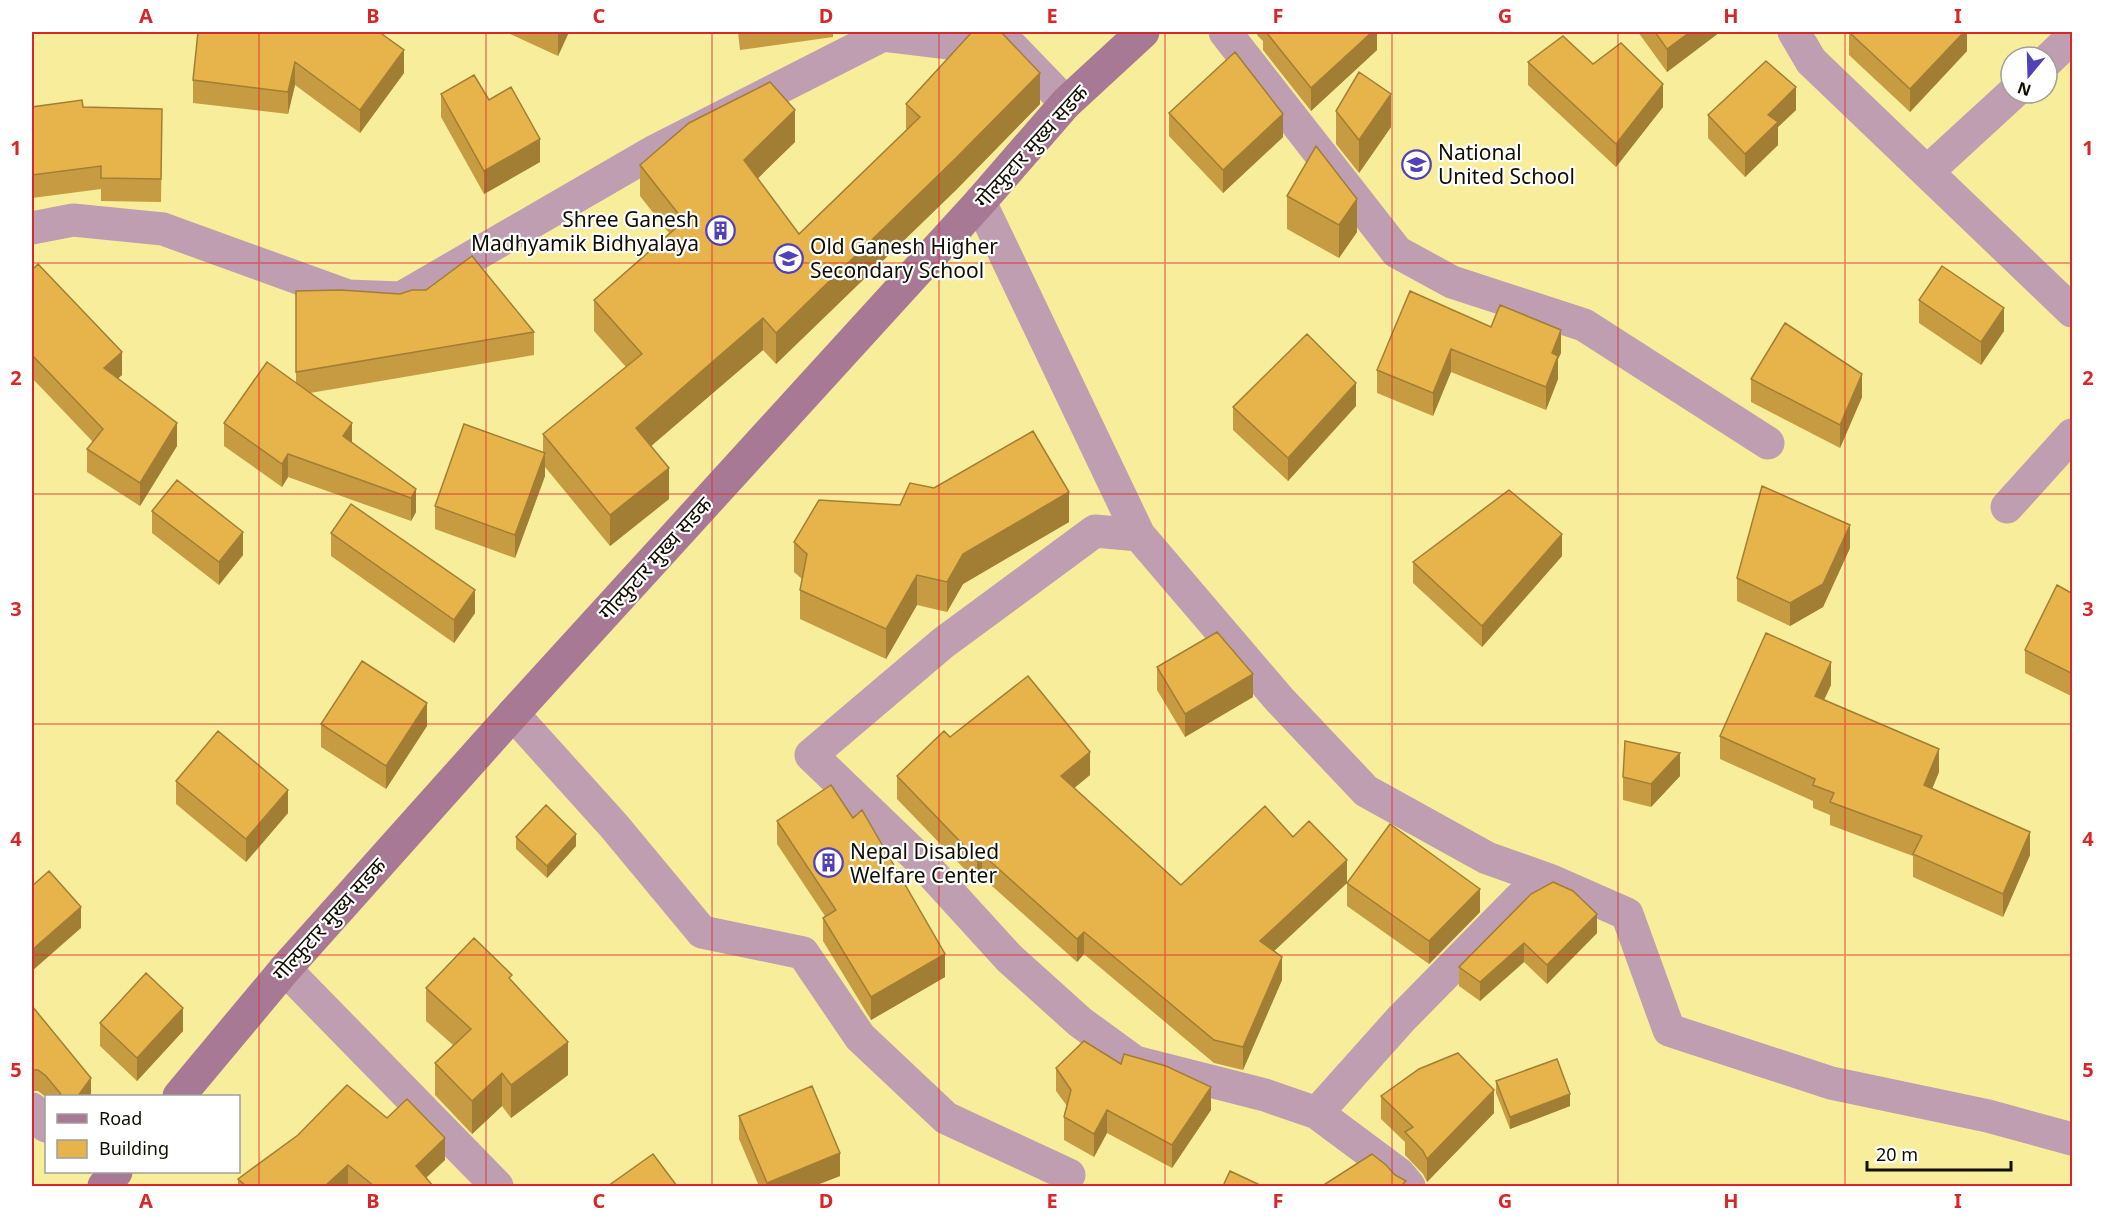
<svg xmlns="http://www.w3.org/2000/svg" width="2104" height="1218" viewBox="0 0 2104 1218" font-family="'Noto Sans','Noto Sans Devanagari',sans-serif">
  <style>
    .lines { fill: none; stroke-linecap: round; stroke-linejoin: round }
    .street { stroke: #bf9eb1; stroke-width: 33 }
    .secondary { stroke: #a87995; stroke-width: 33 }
    .wall { fill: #c79b41 }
    .shaded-wall { fill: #a27e35 }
    .building { fill: #e7b44c; stroke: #a27e35; stroke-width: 1.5 }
    .grid { fill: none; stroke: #d62828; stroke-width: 1.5; stroke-opacity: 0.55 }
    .labels { text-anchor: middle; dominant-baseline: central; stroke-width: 4.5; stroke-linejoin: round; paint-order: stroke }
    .street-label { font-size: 21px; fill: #110e00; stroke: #fff }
    .poi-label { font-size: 21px; fill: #110e00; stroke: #fff; text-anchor: start }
    .neatline { fill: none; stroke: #d62828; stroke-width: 2 }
    .grid-label { font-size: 20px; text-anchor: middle; font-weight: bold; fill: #d62828 }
  </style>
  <rect width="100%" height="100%" fill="#f7ed9b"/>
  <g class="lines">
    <path class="street" d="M1225,32l172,220 55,30 132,43 184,118
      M1794,32l17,29 261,250
      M1009,44l57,59
      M2047,61l25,-24
      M1927,172l86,-79
      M980,202l159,333 140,164 87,92 121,67 65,23 75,33 42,116 162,53 157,33 84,23
      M32,228l41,-8 90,9 185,67 53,2 252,-146 230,-117 66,8 30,-11
      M2007,507l65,-72
      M1139,535l-44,-4 -152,112 -132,112 105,101 93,102 71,64 55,40 130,33 52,18
      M513,714l101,112 88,106 101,21 57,84 86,81 123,57
      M285,969l212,217
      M32,1109l14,17
      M1409,1186l-10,-12 -82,-61 84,-94 119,-121 32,-17"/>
    <path class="secondary" d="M179,1096l106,-127 228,-255 467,-512 86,-99 77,-71
      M104,1186l12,-14"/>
  </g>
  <path class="wall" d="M198,32l206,41 -44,60 -65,-48 -7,29 -95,-11v-23z
    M506,32h63l-11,24z
    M738,32h95v5l-93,13z
    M1257,32h120v18l-66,61 -48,-61v-9l-6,-6z
    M1638,32h82l-53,40z
    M1849,32h118v19l-57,61 -61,-57z
    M1528,62l65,2 70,43 -47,60 -88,-82z
    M441,94l48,6 51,62 -56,32 -43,-77z
    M906,104h134l-84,86 -180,174 -13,-14 -112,96 18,53 -59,47 -65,-79v9l-30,82 -80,-29v-23l108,-54v-18l83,-67 -32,-36v-31l75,-67 -29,-37v-31l155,-23 -38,36 42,56 107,-103z
    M32,107h51l79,25 -1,70 -60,-1v-12l-69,9z
    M1796,110l-18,17v18l-33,32 -37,-39v-23z
    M1336,111l55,16 -32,46 -23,-29z
    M1169,113l114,24 -60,56 -54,-57z
    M1287,196l70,36 -18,26 -52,-29z
    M32,270l90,105 -4,3 59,68 -37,60 -53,-34v-23l6,-7 -61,-64z
    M296,291l238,41v23l-224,38 42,50 64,46v23l-5,9 -123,-44 -6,10 -58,-41v-23l72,-41z
    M1919,300l85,31 -23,34 -62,-42z
    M1491,327l70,26 -3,6v20l-12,31 -95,-38 -18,44 -56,-23v-23z
    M1751,379l111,18 -22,51 -89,-46z
    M1356,406l-68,75 -55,-51v-23z
    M152,511l91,44 -24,30 -67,-52z
    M1069,522l-106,62 -16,28 -30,-7 -31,54 -86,-40v-29l2,-11 -8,-7v-30z
    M331,533l144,80 -21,30 -123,-87z
    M1850,548l-27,59 -33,19 -53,-25v-23z
    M1562,556l-80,91 -69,-64v-21z
    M2073,594v103l-48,-24v-23z
    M1157,667l96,30 -68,40 -28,-47z
    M1831,685l-7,15 115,72 -7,17 98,66 -27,62 -90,-40v-21l-83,-31v-10l-17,-7v-7l-93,-42v-23z
    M321,724l106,2 -41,63 -65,-42z
    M950,737l140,38 -16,13 107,97 112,-48 54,46 -73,68 8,29 -39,90 -29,-7 -130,-109 -7,8 -95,-85 -5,5 -80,-83v-23z
    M1680,776l-29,31 -28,-7v-23z
    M176,781l112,32 -42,49 -70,-58z
    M853,818l92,159 -74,43 -48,-79v-23l2,-2 -48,-72v-23z
    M516,837l60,9 -29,32 -31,-29z
    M1347,883l133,29 -51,52 -82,-58z
    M1531,894l66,39 -50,51 -23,-22 -44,39 -21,-15v-19z
    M512,983l56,92 -57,43 -9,-12 -30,28 -37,-39v-32l18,-18 -27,-24v-33z
    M32,1006l59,90 -45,1 -8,-6h-6z
    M100,1023l83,8 -46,50 -37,-35z
    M1121,1064l90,46 -39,58 -65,-35 -13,24 -30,-17v-23l3,-11 -11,-15v-23z
    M1496,1081l74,25 -60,23 -14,-36z
    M1381,1096l113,17 -67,69 -4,-8 -18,-19v-13l-24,-23z
    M739,1116l101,60 -26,10h-55l-20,-47z
    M387,1118l58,42 -19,18 7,8h-195v-7z"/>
  <path class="shaded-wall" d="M558,32h11l-11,24z
    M1372,32h5v18l-66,61v-23z
    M1690,32h30l-53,40v-23z
    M1964,32h3v19l-57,61v-23z
    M404,50v23l-44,60v-23z
    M295,62v23l-7,29v-22z
    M1040,73v31l-84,86 -180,174v-31z
    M1663,84v23l-47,60v-23z
    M1796,87v23l-18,17v18l-33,32v-23l23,-39z
    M1391,94v33l-32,46v-33z
    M795,110v32l-51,50v-32z
    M1283,114v23l-60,56v-23z
    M540,139v23l-56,32v-23z
    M1357,199v33l-18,26v-33z
    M2004,308v23l-23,34v-23z
    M763,318v32l-127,109v-31z
    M1561,330v23l-3,6v20l-12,31v-23l6,-34z
    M1451,349v23l-18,44v-23z
    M122,352v23l-18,16v-23z
    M1862,374v23l-22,51v-23z
    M1356,383v23l-68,75v-23z
    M177,423v23l-37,60v-23z
    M352,423v23l-9,-10z
    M545,453v23l-30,82v-23z
    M288,454v23l-6,10v-23z
    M669,468v31l-59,47v-31z
    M416,489v23l-5,9v-23z
    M1069,492v30l-106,62 -16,28v-30l16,-28z
    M1850,525v23l-27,59 -33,19v-23z
    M243,532v23l-24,30v-23z
    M1562,534v22l-80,91v-21z
    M917,575v30l-31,54v-30z
    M475,590v23l-21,30v-23z
    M1831,662v23l-16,34v-23z
    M1253,674v23l-68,40v-23z
    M427,703v23l-41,63v-23z
    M1939,749v23l-15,36v-23z
    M1090,752v23l-29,24v-23z
    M1680,753v23l-29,31v-23z
    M288,790v23l-42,49v-23z
    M2030,832v23l-27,62v-23z
    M576,834v12l-29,32v-12z
    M982,854v23l-5,5v-23z
    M1347,860v23l-87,81v-23z
    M1480,889v23l-51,52v-23z
    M81,907v21l-49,43v-21z
    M1597,914v19l-50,51v-19z
    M1084,932v22l-7,8v-23z
    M1524,943v19l-44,39v-19z
    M945,954v23l-74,43v-23z
    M1282,957v23l-39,90v-23z
    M183,1008v23l-46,50v-23z
    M568,1042v33l-57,43v-33z
    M502,1073v33l-30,28v-33z
    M91,1078v18h-13z
    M1211,1087v23l-39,58v-23z
    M1494,1090v23l-67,69v-23z
    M1570,1094v12l-60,23v-12z
    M1107,1110v23l-13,24v-23z
    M445,1138v22l-28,26 -1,-20z
    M840,1153v23l-26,10h-47v-3z
    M348,1165v21h-23z"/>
  <path class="building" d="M198,32h181l25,18 -44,60 -65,-48 -7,30 -95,-12z
    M972,32h29l39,41 -84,85 -180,175 -13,-15 -127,110 33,40 -59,47 -67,-81 99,-80 -48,-54 90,-79 -44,-56 49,-42 81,-41 25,28 -51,50 55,74 121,-117 -14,-13z
    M1266,32h106l-61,56z
    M1655,32h35l-23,17z
    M1849,32h115l-54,57z
    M1563,36l30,28 28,-21 42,41 -47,60 -88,-82z
    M1235,52l48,62 -60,56 -54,-57z
    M1766,61l30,26 -28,28 10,7 -33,32 -37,-39z
    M1359,72l32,22 -32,46 -23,-29z
    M474,75l15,25 22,-13 29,52 -56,32 -43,-77z
    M82,100l1,7 79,2 -1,70 -60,-1v-12l-69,9v-68z
    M1316,146l41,53 -18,26 -52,-29z
    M472,256l62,76 -238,40v-81l45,-1 59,4 12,-4h14z
    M38,264l84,88 -18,16 73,55 -37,60 -53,-34 16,-20 -71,-74v-85z
    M1942,266l62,42 -23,34 -62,-42z
    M1410,291l81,36 9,-22 61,25 -9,23 6,3 -12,31 -95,-38 -18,44 -56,-23z
    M1785,323l77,51 -22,51 -89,-46z
    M1307,334l49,49 -68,75 -55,-51z
    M267,362l85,61 -9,13 73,53 -5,9 -123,-44 -6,10 -58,-41z
    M464,424l81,29 -30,82 -80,-29z
    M1033,431l36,61 -106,62 -16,28 -30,-7 -31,54 -86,-39 7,-36 -13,-12 25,-42 81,5 10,-22 24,5z
    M177,480l66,52 -24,30 -67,-51z
    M1762,486l88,39 -27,59 -33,19 -53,-25z
    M1509,490l53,44 -80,92 -69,-64z
    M351,504l124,86 -21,30 -123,-87z
    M2057,585l16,9v80l-48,-24z
    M1217,632l36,42 -68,40 -28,-47z
    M1766,633l65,29 -16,34 124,53 -15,36 106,47 -27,62 -90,-40 9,-18 -92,-34 4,-9 -21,-8 2,-6 -95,-43z
    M362,661l65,42 -41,63 -65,-42z
    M1028,676l62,76 -29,24 120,109 84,-79 28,31 16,-16 38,39 -87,81 22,16 -39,90 -29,-7 -130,-108 -7,7 -95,-85 -5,5 -80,-83 47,-45 6,6z
    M218,731l70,59 -42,49 -70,-58z
    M1625,741l55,12 -29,31 -28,-7z
    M831,785l22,33 9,-8 83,144 -74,43 -48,-79 13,-8 -59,-89z
    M546,805l30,29 -29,32 -31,-29z
    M1390,824l90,65 -51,52 -82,-58z
    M49,871l32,36 -49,43v-64z
    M1553,882l20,9 24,23 -50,51 -23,-22 -44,39 -21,-15 72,-73z
    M474,938l38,37 -3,3 59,64 -57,43 -9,-12 -30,28 -37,-38 36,-34 -45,-41z
    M146,973l37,35 -46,50 -37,-35z
    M32,1006l59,72 -13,18h-16l-2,-3 -14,-17 -8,-6h-6z
    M1084,1041l37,23 3,-10 42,12 45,21 -39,58 -65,-35 -13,24 -30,-17 7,-27 -15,-22z
    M1458,1053l36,37 -67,69 -4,-8 -18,-19 8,-5 -32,-31 38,-27z
    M1557,1059l13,35 -60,23 -14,-36z
    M347,1085l40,33 20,-19 38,39 -29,28 17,20h-59l-26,-21 -23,21h-79l-8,-7 60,-44z
    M812,1086l28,67 -73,30 -28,-67z
    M653,1154l24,32h-69z
    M1372,1154l14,11 9,10 11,6 -5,5h-79z
    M1230,1171l32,15h-39z"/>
  <path class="grid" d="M259,32v1154M486,32v1154M712,32v1154M939,32v1154M1165,32v1154M1392,32v1154M1618,32v1154M1845,32v1154M32,263h2040M32,494h2040M32,724h2040M32,955h2040"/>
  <defs>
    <symbol id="school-ring" viewBox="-11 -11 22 22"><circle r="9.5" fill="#fff" stroke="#5041b8" stroke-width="1.5"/><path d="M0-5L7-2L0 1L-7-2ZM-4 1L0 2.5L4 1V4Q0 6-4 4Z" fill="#5041b8"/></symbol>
    <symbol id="building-ring" viewBox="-11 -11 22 22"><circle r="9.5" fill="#fff" stroke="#5041b8" stroke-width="1.5"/><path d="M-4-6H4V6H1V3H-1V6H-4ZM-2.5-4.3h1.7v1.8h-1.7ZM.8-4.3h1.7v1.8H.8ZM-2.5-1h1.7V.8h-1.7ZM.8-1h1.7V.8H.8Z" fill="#5041b8"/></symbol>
  </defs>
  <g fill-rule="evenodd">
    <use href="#school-ring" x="1400" y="148" width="33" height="33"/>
    <use href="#building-ring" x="704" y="214" width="33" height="33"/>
    <use href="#school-ring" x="772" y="242" width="33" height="33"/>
    <use href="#building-ring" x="812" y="846" width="33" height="33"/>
  </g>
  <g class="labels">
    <g class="street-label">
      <text transform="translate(1031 146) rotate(-48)">गोल्फुटार मुख्य सडक</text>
      <text transform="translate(655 558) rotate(-48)">गोल्फुटार मुख्य सडक</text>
      <text transform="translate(329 919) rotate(-48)">गोल्फुटार मुख्य सडक</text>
    </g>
    <g class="poi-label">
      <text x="1438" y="152">National<tspan x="1438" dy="24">United School</tspan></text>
      <text x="699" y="219" text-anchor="end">Shree Ganesh<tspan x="699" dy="24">Madhyamik Bidhyalaya</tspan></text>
      <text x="810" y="246">Old Ganesh Higher<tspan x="810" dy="24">Secondary School</tspan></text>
      <text x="850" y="851">Nepal Disabled<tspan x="850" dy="24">Welfare Center</tspan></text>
    </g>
  </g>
  <rect width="2104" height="1218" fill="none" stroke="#ffffff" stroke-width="66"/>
  <rect x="45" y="1095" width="195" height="78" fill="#ffffff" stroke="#a09f99" stroke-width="1.5"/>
  <rect x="57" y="1114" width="30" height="9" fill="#a87995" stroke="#a09f99" stroke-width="1.5"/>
  <text x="99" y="1125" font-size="18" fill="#110e00">Road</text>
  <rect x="57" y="1140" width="30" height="18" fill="#e7b44c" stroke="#a09f99" stroke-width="1.5"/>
  <text x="99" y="1155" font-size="18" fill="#110e00">Building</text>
  <g transform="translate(2029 75) rotate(199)"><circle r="28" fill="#ffffff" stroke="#a09f99" stroke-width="1.5"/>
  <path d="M0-4.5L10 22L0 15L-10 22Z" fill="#5041b8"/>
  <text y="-9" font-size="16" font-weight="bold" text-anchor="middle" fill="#110e00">N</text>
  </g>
  <path d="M1867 1161v9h144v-9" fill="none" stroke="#110e00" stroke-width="3"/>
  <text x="1876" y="1161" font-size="18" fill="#110e00" stroke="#ffffff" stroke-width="4.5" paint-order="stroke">20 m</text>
  <rect x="33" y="33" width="2038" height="1152" class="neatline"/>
  <g class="grid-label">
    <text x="146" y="23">A</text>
    <text x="373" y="23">B</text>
    <text x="599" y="23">C</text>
    <text x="826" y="23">D</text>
    <text x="1052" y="23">E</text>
    <text x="1278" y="23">F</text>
    <text x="1505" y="23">G</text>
    <text x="1731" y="23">H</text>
    <text x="1958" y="23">I</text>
    <text x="16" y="155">1</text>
    <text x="2088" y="155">1</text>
    <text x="16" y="385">2</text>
    <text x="2088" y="385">2</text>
    <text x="16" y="616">3</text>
    <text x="2088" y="616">3</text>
    <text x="16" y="846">4</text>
    <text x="2088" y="846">4</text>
    <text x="16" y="1077">5</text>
    <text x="2088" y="1077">5</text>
    <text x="146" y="1208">A</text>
    <text x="373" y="1208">B</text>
    <text x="599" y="1208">C</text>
    <text x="826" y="1208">D</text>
    <text x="1052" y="1208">E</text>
    <text x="1278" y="1208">F</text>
    <text x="1505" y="1208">G</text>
    <text x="1731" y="1208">H</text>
    <text x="1958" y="1208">I</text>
  </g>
</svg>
